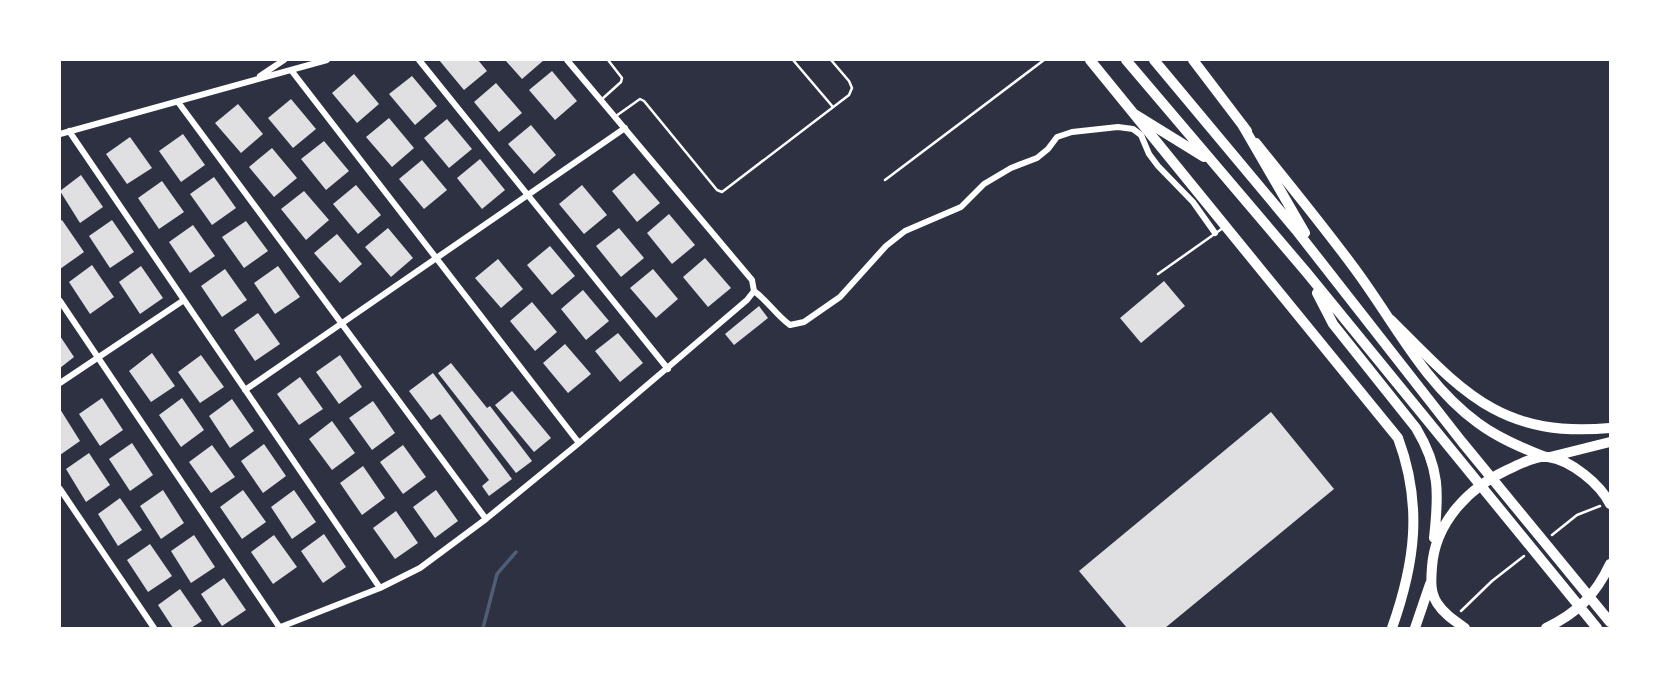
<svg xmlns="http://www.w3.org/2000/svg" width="1670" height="688" viewBox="0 0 1670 688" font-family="'Open Sans',sans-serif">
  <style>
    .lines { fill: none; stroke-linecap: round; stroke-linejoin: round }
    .stream { stroke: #4f5d75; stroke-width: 3.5 }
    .building { fill: #e0e0e3 }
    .path { stroke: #fff; stroke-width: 2.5 }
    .service { stroke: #fff; stroke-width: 2.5 }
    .minor { stroke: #fff; stroke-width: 6 }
    .primary { stroke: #fff; stroke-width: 10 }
    .trunk { stroke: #fff; stroke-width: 10 }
  </style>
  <rect width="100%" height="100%" fill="#2d3142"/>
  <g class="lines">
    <path class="stream" d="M483,628l14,-54 19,-22"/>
  </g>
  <path class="building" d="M439,60h39l9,11 -23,19z
    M505,60h39l-22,19z
    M552,71l25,30 -22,19 -26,-30z
    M354,74l25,30 -22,19 -25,-30z
    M412,76l25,30 -22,19 -26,-31z
    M496,83l26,30 -23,19 -25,-30z
    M291,99l25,30 -23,19 -25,-30z
    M238,104l25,30 -22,19 -26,-30z
    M389,118l25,30 -22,19 -26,-30z
    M447,119l25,30 -23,19 -25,-30z
    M531,125l25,30 -22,19 -26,-30z
    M183,134l22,31 -24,17 -22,-31z
    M130,137l22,31 -25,16 -21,-30z
    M324,141l25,30 -23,19 -25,-31z
    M272,148l25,30 -23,19 -25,-30z
    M480,159l25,31 -23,19 -25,-31z
    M422,160l25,30 -23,19 -25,-30z
    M634,173l26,30 -23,19 -25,-31z
    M81,175l22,32 -23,16 -20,-32z
    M214,177l22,31 -24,17 -22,-31z
    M162,181l22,31 -25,17 -21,-31z
    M356,185l25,30 -23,19 -25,-30z
    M582,185l25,30 -23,19 -25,-30z
    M304,191l25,29 -23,20 -25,-31z
    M669,214l26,31 -23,19 -25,-31z
    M62,220l22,32 -24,17v-48z
    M112,220l22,32 -24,16 -21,-32z
    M246,221l22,30 -24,17 -22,-31z
    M193,225l22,31 -25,17 -21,-31z
    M388,228l25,30 -22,19 -26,-30z
    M619,228l25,30 -23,19 -25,-31z
    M337,234l25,30 -22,19 -26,-30z
    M550,246l25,30 -23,19 -25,-30z
    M705,258l26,30 -23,19 -25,-30z
    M498,259l25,30 -22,19 -26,-30z
    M92,265l22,32 -24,17 -21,-32z
    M141,266l22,32 -23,16 -21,-32z
    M278,266l22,31 -25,17 -21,-31z
    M225,269l22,31 -25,17 -21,-31z
    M653,269l25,30 -22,19 -26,-30z
    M1164,281l21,25 -44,37 -21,-25z
    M583,290l26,31 -23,19 -25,-31z
    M532,302l25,30 -22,19 -25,-30z
    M759,306l9,12 -34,27 -9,-11z
    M258,313l22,31 -25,17 -21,-31z
    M618,333l25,30 -23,19 -25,-31z
    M60,336l14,21 -14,11z
    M565,344l26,30 -23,19 -25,-30z
    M152,353l23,33 -24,16 -22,-31z
    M201,355l23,32 -24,16 -22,-31z
    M340,355l22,32 -23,17 -23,-32z
    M451,363l36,45 3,-2 42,55 -16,12 -78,-100z
    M433,373l79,106 -23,17 -7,-10 7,-6 -49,-66 -9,6 -22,-29z
    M300,377l23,32 -24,16 -22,-31z
    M512,391l39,47 -17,14 -39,-47z
    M102,398l21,32 -23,16 -21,-32z
    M182,398l22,32 -23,17 -22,-32z
    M232,399l22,32 -24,17 -21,-32z
    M373,401l22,32 -23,17 -23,-32z
    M60,409l20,32 -20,14z
    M1271,412l63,77 -169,139h-38l-48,-57z
    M332,421l23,32 -23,17 -23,-31z
    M132,443l21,32 -23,16 -21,-32z
    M264,444l22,32 -23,17 -22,-32z
    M212,445l23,32 -24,16 -22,-31z
    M403,445l23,32 -23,17 -23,-32z
    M89,453l21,32 -24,17 -20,-33z
    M363,466l22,32 -23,17 -22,-32z
    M163,490l21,33 -23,16 -21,-33z
    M243,490l23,32 -24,17 -22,-32z
    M294,490l22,32 -24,17 -21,-32z
    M436,490l22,31 -23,17 -22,-31z
    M120,498l22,32 -24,16 -20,-32z
    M396,511l22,32 -23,16 -22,-31z
    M324,534l22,33 -23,16 -22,-32z
    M194,535l21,32 -24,16 -20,-32z
    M274,535l23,32 -24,17 -22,-32z
    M150,544l22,32 -24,16 -21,-32z
    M224,578l22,32 -24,16 -21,-32z
    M180,589l22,32 -11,7h-18l-15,-23z"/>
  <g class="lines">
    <path class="path" d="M1552,535l25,-20 23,-9
      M1461,611l31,-30 32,-25"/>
    <path class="service" d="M793,60l40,47
      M601,100l20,-18 1,-4 -14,-18
      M616,116l24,-17 4,2 73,89 5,2 127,-97 3,-7 -3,-7 -18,-21
      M885,180l159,-120
      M1158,274l65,-46"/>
    <path class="minor" d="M419,60l249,309
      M567,60l185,220 2,11
      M291,70l288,373
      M260,76l24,-16
      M178,102l308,417
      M69,131l311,457
      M60,134l267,-74
      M754,291c14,10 22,24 36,34l14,-3 36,-25 46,-51 19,-15 56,-24 23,-23 27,-16 26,-10 11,-9 9,-12 15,-5 46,-5 15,2 8,6 8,19 9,12 35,36 22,31
      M60,301l220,327
      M60,383l124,-83
      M245,390l380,-262
      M60,489l94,139
      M278,628l102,-40 40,-20 66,-49 93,-76 168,-143 7,-9"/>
    <path class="primary" d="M1090,60l308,378c25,67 17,125 -6,190
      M1193,60l54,71
      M1256,143c32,40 65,80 96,122 41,54 70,117 126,158 20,15 44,25 67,34"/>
    <path class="trunk" d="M1126,60l181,213 290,355
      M1154,60l142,170 166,212 148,180
      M1136,115l68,42
      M1243,126l62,107
      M1317,293l16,31 83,104c24,40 23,65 18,110
      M1391,320c72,72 109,118 219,108
      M1550,457l60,-15
      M1415,628l15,-44
      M1465,628c-10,-7 -21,-14 -28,-25 -7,-11 -6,-23 -5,-36 3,-44 36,-79 75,-97 11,-5 29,-15 41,-13 23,3 52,27 62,47
      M1546,628c31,-15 49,-32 64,-64"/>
  </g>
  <rect width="1670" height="688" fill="none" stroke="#ffffff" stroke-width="122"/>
</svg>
